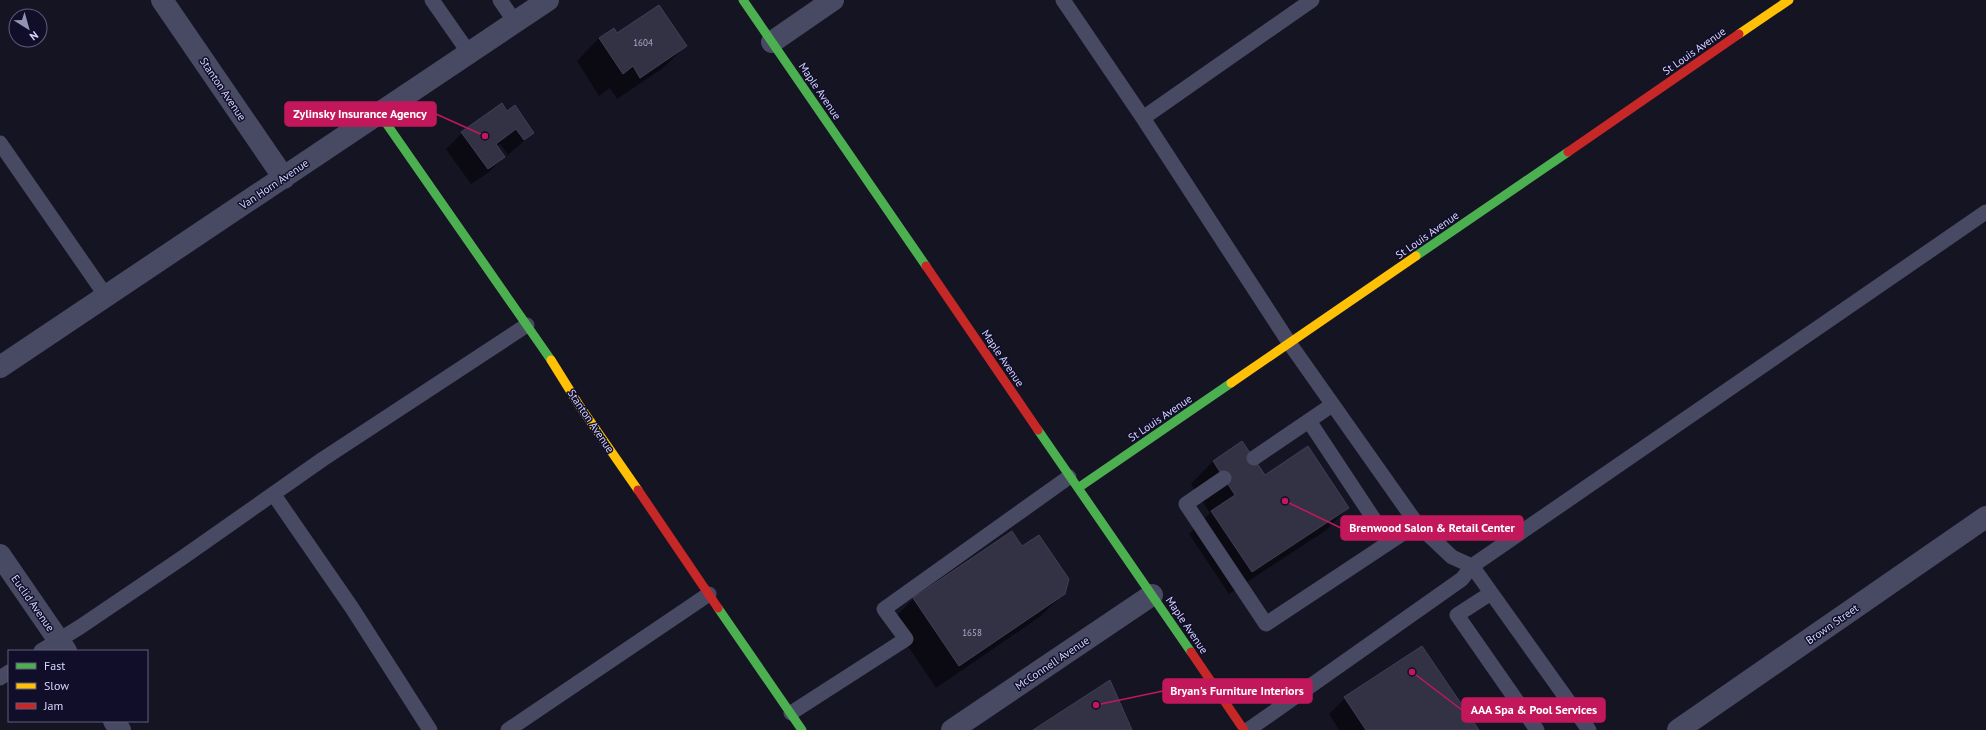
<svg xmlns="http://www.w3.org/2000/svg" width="1986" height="730" viewBox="0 0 1986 730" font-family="'PT Sans',sans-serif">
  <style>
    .shadow { fill: #0007 }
    .building { fill: #333245; stroke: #413e57 }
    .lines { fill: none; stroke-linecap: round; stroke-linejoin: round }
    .lane { stroke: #484a64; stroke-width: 15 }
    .street { stroke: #484a64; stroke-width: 22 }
    .fast { stroke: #4caf50; stroke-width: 9 }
    .slow { stroke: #ffc107; stroke-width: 9 }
    .jam { stroke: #c62828; stroke-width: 9 }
    .labels { text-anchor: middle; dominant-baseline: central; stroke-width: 3; stroke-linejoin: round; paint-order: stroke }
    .number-label { font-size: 9px; fill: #aeadd0 }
    .street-label { font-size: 11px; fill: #d7d6ff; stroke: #100e29 }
    .leader { fill: none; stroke: #c2185b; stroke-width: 1.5 }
    .callout-dot { fill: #c2185b; stroke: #100e29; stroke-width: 1.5 }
    .callout { fill: #c2185b; stroke: #c2185b; stroke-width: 1.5 }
    .callout-label { font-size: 12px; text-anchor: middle; font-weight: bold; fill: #fff }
  </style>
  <rect width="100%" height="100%" fill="#151423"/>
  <path class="shadow" d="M613,29l4,6 69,11 -23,22 -46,31 -7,-11 -11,8 -22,-35 22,-23z
    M502,104l5,8 26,21 -25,22 -8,-11 -4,3 8,10 -16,16 -17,11 -25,-35 16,-16z
    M1213,461l52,16 83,31 -23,23 -96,63 -40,-60 21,-21 -19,-29z
    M1012,532l10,16 42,45 -23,23 -105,72 -45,-67 22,-22z
    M1345,698l133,32h-139l-10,-16z"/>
  <path class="building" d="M659,5l28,41 -47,32 -7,-12 -10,8 -24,-36 15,-10 3,5z
    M502,103l5,8 8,-6 19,28 -10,7 -8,-11 -20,15 9,13 -17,12 -27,-37z
    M1242,441l23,34 43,-29 41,62 -97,64 -41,-61 24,-16 -22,-34z
    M1012,531l10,15 17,-11 30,44 -4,15 -106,72 -46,-68z
    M1422,646l57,84h-113l-22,-33z
    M1110,680l22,50h-99z"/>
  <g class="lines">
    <path class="lane" d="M432,0l37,53
      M500,0l15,22
      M1063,0l80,118 147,226 127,180 35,33 20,9 117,164
      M1143,118l169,-118
      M0,143l106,153
      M1309,421l80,121
      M1254,458l78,-53
      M1224,478l-38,26 80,120 151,-100
      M274,495l78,113 78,122
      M1491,593l-34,22 80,115
      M41,651l39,-24 102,-69 141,-99 204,-134
      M0,678l9,-6
      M791,713l115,-74 -22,-30 185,-132
      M508,730l201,-136
      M1248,730l214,-151 10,-13 514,-354"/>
    <path class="street" d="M162,0l122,178
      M772,42l61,-42
      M0,367l548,-367
      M0,555l66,96
      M114,721l6,9
      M952,730l200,-135
      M1678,730l308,-213"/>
    <path class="fast" d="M743,0l183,266
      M379,113l172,247
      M1416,256l152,-104
      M1038,430l153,222
      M1078,488l153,-105
      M718,608l84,122"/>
    <path class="slow" d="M1739,34l50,-34
      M551,360l28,45 59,85
      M1231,383l185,-127"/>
    <path class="jam" d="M1568,152l171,-118
      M926,266l112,164
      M638,490l80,118
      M1191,652l53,78"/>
  </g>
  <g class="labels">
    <g class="number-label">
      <text x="643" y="42">1604</text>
      <text x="972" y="632">1658</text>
    </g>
    <g class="street-label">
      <text transform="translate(1694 51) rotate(-35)">St Louis Avenue</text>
      <text transform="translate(223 89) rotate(56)">Stanton Avenue</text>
      <text transform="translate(820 91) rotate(56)">Maple Avenue</text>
      <text transform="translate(274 184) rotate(-34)">Van Horn Avenue</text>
      <text transform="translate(1427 235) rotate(-35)">St Louis Avenue</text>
      <text transform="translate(1003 358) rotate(56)">Maple Avenue</text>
      <text transform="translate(1160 418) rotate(-34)">St Louis Avenue</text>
      <text transform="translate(591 421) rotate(56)">Stanton Avenue</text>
      <text transform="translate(33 603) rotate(55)">Euclid Avenue</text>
      <text transform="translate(1832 624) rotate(-35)">Brown Street</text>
      <text transform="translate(1187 625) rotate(56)">Maple Avenue</text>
      <text transform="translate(1052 663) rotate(-34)">McConnell Avenue</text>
    </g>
  </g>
  <path class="leader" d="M485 136L436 114M1285 501L1341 528M1096 705L1163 691M1412 672L1462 710"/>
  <g class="callout-dot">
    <circle cx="485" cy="136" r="4"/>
    <circle cx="1285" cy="501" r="4"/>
    <circle cx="1096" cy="705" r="4"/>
    <circle cx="1412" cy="672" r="4"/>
  </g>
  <g class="callout">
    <rect x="285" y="102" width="151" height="24" rx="4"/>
    <rect x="1341" y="516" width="182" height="24" rx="4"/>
    <rect x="1163" y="679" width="149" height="24" rx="4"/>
    <rect x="1462" y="698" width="143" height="24" rx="4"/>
  </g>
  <g class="callout-label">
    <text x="360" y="118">Zylinsky Insurance Agency</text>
    <text x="1432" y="532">Brenwood Salon &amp; Retail Center</text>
    <text x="1237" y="695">Bryan's Furniture Interiors</text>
    <text x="1534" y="714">AAA Spa &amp; Pool Services</text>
  </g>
  <rect x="8" y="650" width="140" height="72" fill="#100e29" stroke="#605e7f"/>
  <rect x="16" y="663" width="20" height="6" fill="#4caf50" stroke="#605e7f"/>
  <text x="44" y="670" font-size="12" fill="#d7d6ff">Fast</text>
  <rect x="16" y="683" width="20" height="6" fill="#ffc107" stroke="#605e7f"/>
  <text x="44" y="690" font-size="12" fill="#d7d6ff">Slow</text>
  <rect x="16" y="703" width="20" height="6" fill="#c62828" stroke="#605e7f"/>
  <text x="44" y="710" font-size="12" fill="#d7d6ff">Jam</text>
  <g transform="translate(28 28) rotate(143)"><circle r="19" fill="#100e29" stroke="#605e7f"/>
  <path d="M0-3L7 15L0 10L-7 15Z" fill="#9392b2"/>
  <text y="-6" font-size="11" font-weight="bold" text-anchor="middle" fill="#d7d6ff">N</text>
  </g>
</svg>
